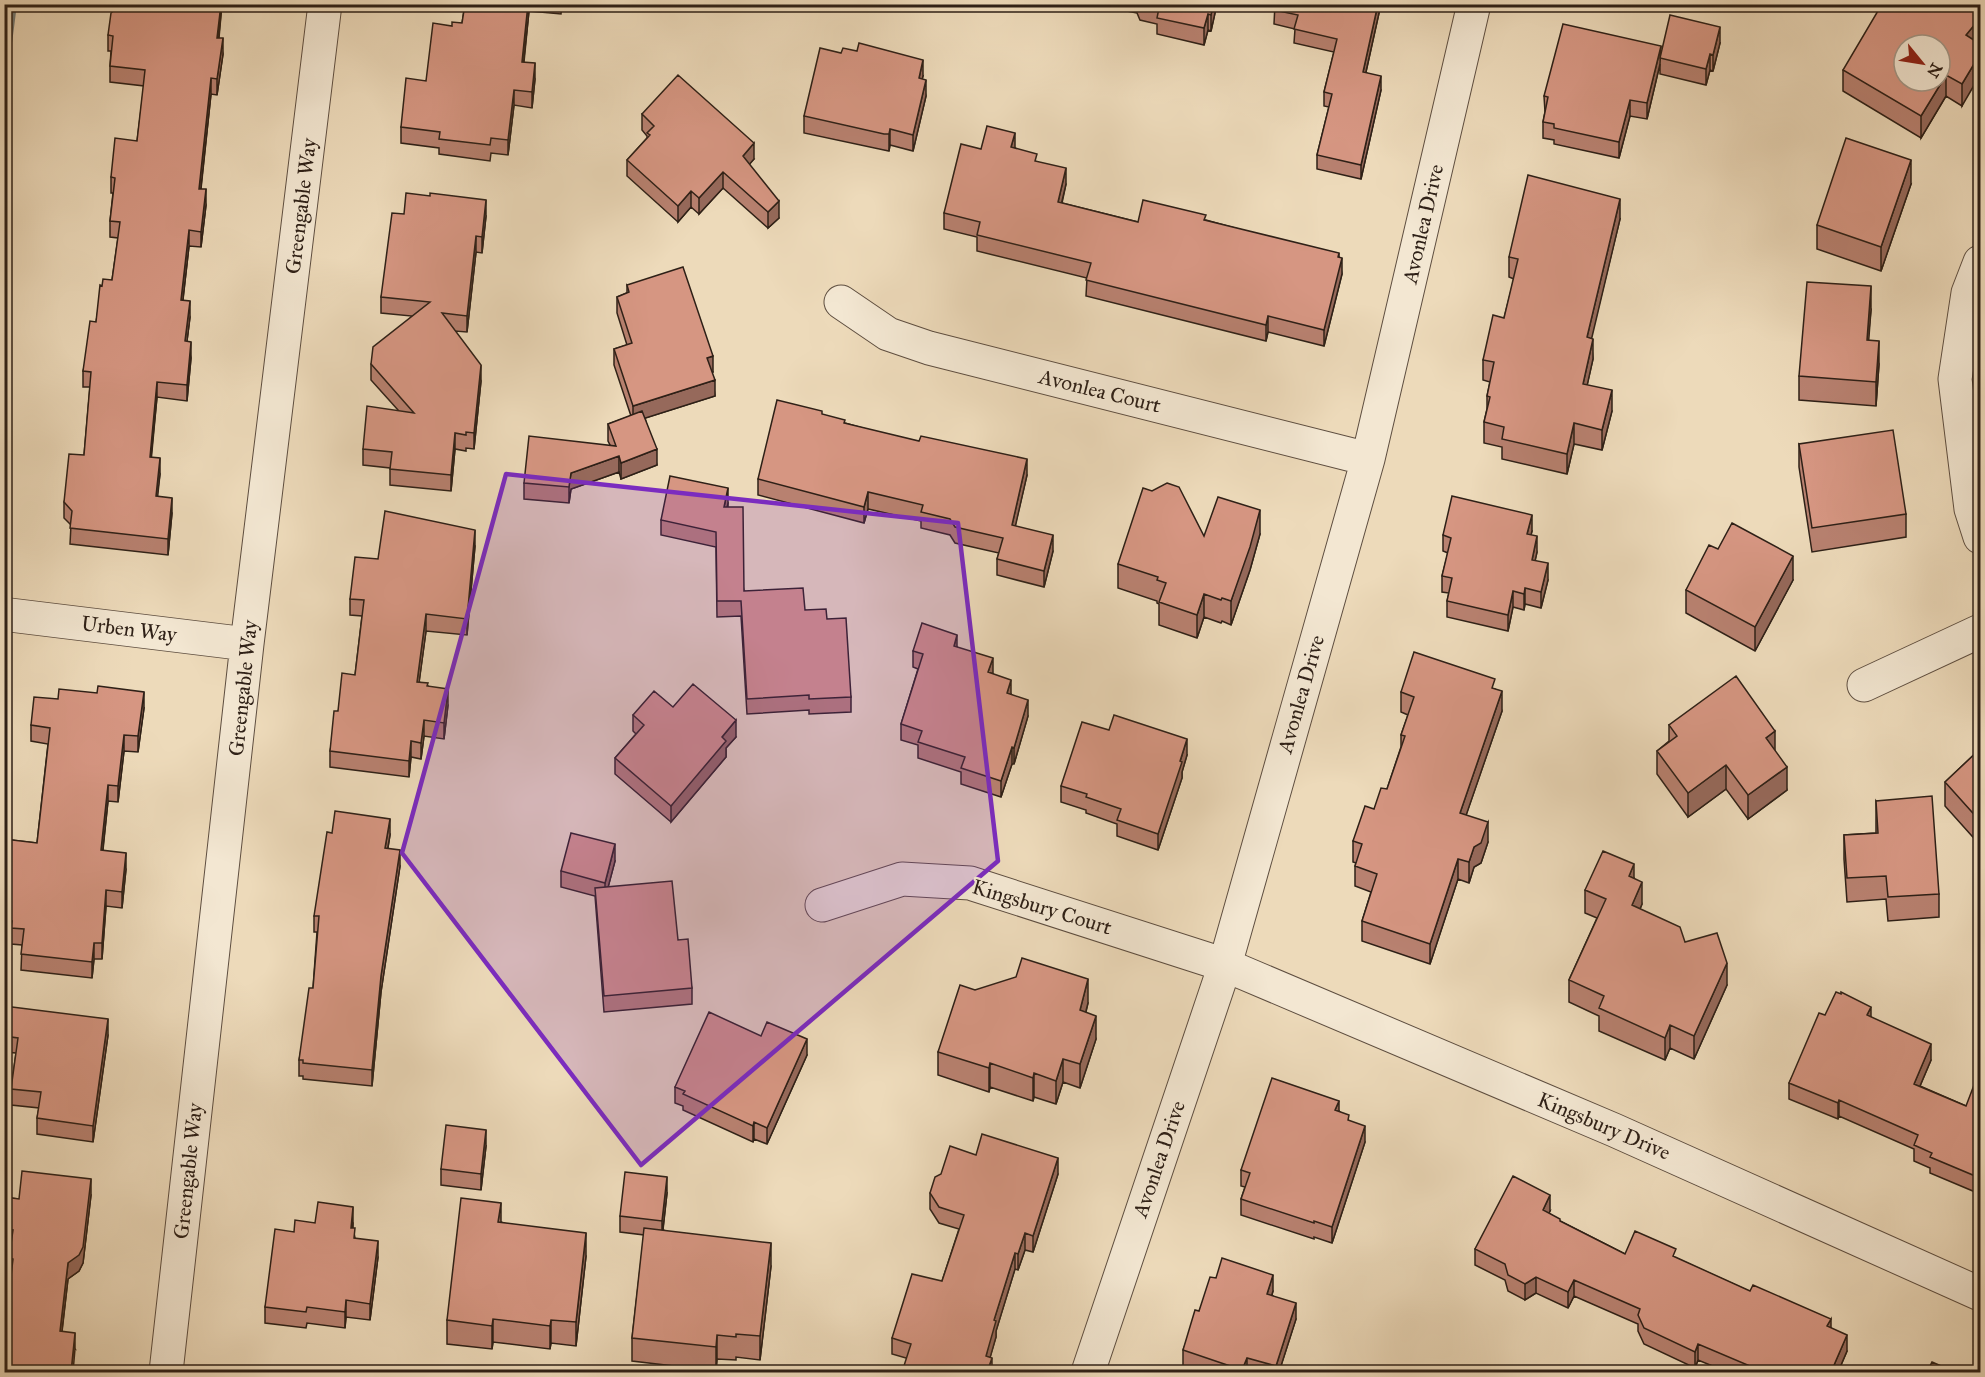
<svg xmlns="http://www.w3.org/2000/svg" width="1985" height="1377" viewBox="0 0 1985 1377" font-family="'IM FELL Great Primer',serif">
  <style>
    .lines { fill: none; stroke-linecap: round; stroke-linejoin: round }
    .stream { stroke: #717b79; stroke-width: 10 }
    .minor-casing { stroke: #5e4e40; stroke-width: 35 }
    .minor { stroke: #f3e7d2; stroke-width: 33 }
    .wall { fill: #b88170; stroke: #2e2017; stroke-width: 1.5 }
    .shaded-wall { fill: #96695b; stroke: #2e2017; stroke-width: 1.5 }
    .building { fill: #d69682; stroke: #2e2017; stroke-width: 1.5; fill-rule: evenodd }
    .marked { fill: #7b2cbf; fill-opacity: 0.2; stroke: #7b2cbf; stroke-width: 4.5; stroke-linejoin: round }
    .labels { text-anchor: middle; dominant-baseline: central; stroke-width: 4.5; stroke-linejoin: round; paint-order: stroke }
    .street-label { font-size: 21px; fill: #2e2017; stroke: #f3e7d2 }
  </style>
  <rect width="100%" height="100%" fill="#eddaba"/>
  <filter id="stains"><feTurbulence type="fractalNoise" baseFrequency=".00333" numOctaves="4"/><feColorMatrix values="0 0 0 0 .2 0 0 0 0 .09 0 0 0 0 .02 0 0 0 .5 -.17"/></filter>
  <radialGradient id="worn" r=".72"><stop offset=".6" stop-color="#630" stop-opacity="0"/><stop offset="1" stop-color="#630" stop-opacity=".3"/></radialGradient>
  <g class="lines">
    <path class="stream" d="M4,66l8,-62"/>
    <defs>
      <path id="minor" d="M1980,262l-12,31 -13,86 16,130 9,28
        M841,302l47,32 41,14 439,111
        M10,615l237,29
        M1864,685l116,-54
        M822,905l80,-26 68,4 255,82 389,165 366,164
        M166,1372l81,-728 78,-640
        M1088,1372l137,-407 143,-506 106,-455"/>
    </defs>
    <use href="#minor" class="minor-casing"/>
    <use href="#minor" class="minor"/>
  </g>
  <path class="wall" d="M222,4l-3,34 4,16 -6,41 -6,-1 -10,95 5,16 -5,42 -12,-1 -6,54 7,17 -3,24 4,17 -4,43 -30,-4 -6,60 9,17 -3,22 15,17 -4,42 -98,-11 1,-19 -7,-7v-16l20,-47 6,-68h-7v-16l13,-49 6,-36 10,-6 6,-42 -8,-1v-16l3,-28h-2v-16l26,-36 7,-55 -34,-4v-16l1,-15h-3v-16z
    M465,4h97l-1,10 -32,-3 -5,51 11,17 -3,29 -18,-3 -6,50 -17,-2 -1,8 -51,-7v-6l-38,-5v-16l25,-46 26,-55 10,-3z
    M1111,4h106l-6,27 -3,-1 -4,15 -47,-11v-10l-17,-4 -3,-7 -26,-5z
    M1275,4h106l-15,68 15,18 -20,89 -44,-10v-14l12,-48 -5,-1v-14l10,-40 -40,-9 1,-14 -21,-5z
    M1980,40l-2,2 -16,64 -16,-10 -25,42 -78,-47v-21z
    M1720,43l-7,28 -3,-1 -4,15 -46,-11v-10l-13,55 -17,-3 -11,42 -65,-14v-4l-11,-2v-16l2,-10 -1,-16 117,-40z
    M923,76l-1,3 4,17 -13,55 -23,-6 -1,6 -5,-1 -80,-17v-17z
    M642,114l112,45 -5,5 30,54 -11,10 -45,-40 -24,26 -8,-7 -13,15 -51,-46v-16l20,-22v-2l-5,-6z
    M1015,148l22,14 29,22 -4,19 76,19 68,-2 133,37 3,17 -18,72 -56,-14 -2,9 -180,-45 1,-18 -110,-27v-14l-33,-8v-16l37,-64z
    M1911,184l-30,87 -64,-22v-24z
    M404,214l82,2 -4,37 -6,-1 -9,80 -12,-1 26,50 -7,68 -8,-1v3l-11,-2 -4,42 -61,-6v-17l-27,-3v-16l35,-39 -27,-30v-16l41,-48 -31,-3v-16z
    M1620,219l-29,119 2,21 -6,26 25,26 -10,39 -28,-6 -7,30 -65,-15v-12l-18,-4v-21l3,-13v-13l3,-14 -7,-2v-20l21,-42 10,-39 -5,-2v-20z
    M627,285l86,87 -1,1 3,23 -70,22 12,47 -36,14 -2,-7 -48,17 -2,14 -45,-4v-16l86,-38 -2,-4v-17l23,-8 -17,-51v-16l13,-4 -10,-32v-16l10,-4z
    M1871,310l-3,30 11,24 -3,42 -77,-6v-24z
    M822,415l23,8 182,52 -12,51 38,25 -9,36 -47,-12v-16l2,-6 -44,-10 -5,-8 -29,-7v-7l-53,-12 -4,14 -106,-28v-16z
    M1799,444l107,70v23l-94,15 -13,-85z
    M728,503v4l16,84 61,19 22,9 24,78v15l-42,2v-4l-62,4 -6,-98 -24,1 -1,-70 -55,-12v-15z
    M1532,531l-1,4 6,17 -2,8 13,20 -7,28 -16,-4 -1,6 -11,-3 -5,24 -61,-14v-16l2,-8 -7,-1v-16l6,-23 -5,-2v-16z
    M1260,534l-10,36 -19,55 -9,-4 -1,2 -17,-6 -7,21 -38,-13v-21l-2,-1v-2l-39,-13v-24l86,-28z
    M475,546l-8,89 -41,-4 -7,51 9,4 20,19 -4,34 -20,-3 -3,23 -10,-2 -2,20 -79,-10v-16l8,-40 17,-36 7,-59 -12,-1v-16l28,-40z
    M1718,549l75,31 -38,71 -69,-38v-23z
    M957,647l36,27 18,20 17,22 -14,48h-2l-11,33 -40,-13v-12l-43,-14v-13l-17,-5v-16l17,-55 -5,-2v-16z
    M1495,689l7,22 -36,104 22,27 -7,21 -7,4 -5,16 -11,-4 -28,85 -68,-23v-20l9,-29 -16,-6v-20l1,-3 -3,-1v-21l34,-52 14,-42v-12l7,-20 -7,-3v-20z
    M673,707l63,30 -10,11v9l-55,65 -56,-48v-16l21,-24 -3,-3v-16z
    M144,708l-6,44 -14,-1 -6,51 -10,-1 -5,49 23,19 -4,39 -16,-2 -4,53h-8l-2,19 -71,-8 1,-25 -11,-1v-7h-7v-98l33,4 11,-99 -17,-3v-16z
    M1669,725l106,26 12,39 -39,29 -22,-30 -38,28 -31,-43v-23l12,-10z
    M1980,749v96l-35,-39v-24z
    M1187,755l-5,17v6l-24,72 -41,-14v-12l-31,-11v-3l-25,-8v-16z
    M1876,801l63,93v23l-51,4 -2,-22 -39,3 -3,-43v-24l32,-2z
    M390,835l-2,13 12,18 -19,126 -9,94 -69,-7v-3h-4v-16l14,-72 4,-56h-3v-16z
    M615,861l-7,26 70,53 14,48v16l-88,8 -9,-116 -34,-9v-16z
    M1634,878l8,26 -2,5 45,33 42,43 -33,74 -24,-11 -5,12 -66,-29v-15l-30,-14v-22l28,-62 -12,-5v-23z
    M975,990l113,13 -2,9 10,27 -16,49 -17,-6 -7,22 -22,-7 -1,4 -43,-14 -1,5 -51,-17v-23z
    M4,1006l104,29 -15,107 -56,-8v-16l2,-10 -28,-3v-16l5,-36 -12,-1z
    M1825,1015l46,2 60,43 -11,26 46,20 14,-18v106l-50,-21v-5l-16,-7v-12l-75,-33 -1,3 -49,-20v-16z
    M761,1036l46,19 -40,89 -13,-5 -1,3 -70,-32v-4l-8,-3v-16z
    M1339,1111l10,10 16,21 -33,101 -18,-6v2l-73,-24v-16l4,-12 -4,-1v-16z
    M486,1146l-5,44 -40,-5v-16z
    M976,1155l82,19 -25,78 -8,-2 -7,20 -3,-1 -19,62v6l-6,20 2,15 -86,-14 -14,-4v-16l50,-57 17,-52 -20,-6 -9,-14v-16z
    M667,1193l-4,37 108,36 -11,94 -24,-3v3l-19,-1 -1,12 -84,-10v-23l12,-103 -24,-3v-16z
    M91,1195l-8,68 -4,8 -11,8 -6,53 13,17 -70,-23 6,-52h-2v-16l1,-13h-6v-48l15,2z
    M1550,1211l-1,2 11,8 65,33 51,4 155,70 16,23 -9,21h-111l-29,-12 -3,8 -51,-24 -6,-13v-7l-64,-28 -6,12 -32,-15 -11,7 -17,-9 -3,-11 -30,-15v-16z
    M501,1222l85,34 -10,90 -25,-3 -1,6 -57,-7 -1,7 -45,-5v-24z
    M315,1223h38v5l2,10 23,19 -8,63 -24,-3 -1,11 -38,-5 -1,5 -41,-5v-16l29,-75z
    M1216,1278l57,13 -1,4 24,24 -17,53h-78l-18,-5v-17l16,-39z"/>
  <path class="shaded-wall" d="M221,4h1l-5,50v-16z
    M528,4h1v7l-7,66v-15z
    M1213,4h4l-6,27v-16z
    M1378,4h3l-18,81v-13z
    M1208,14v16l-4,15v-17z
    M1980,18v22l-14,16v-21z
    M1720,27v16l-7,28v-16z
    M223,38v16l-6,41v-16z
    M1661,46l-1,18 -13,55v-16z
    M1710,54v16l-4,15v-16z
    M1980,54v21l-18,31v-22z
    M923,60v16l-4,18v-16z
    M535,63v16l-3,29v-16z
    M1946,75v21l-25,42v-22z
    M1381,76v14l-20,89v-14z
    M211,78v16l-12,111v-16z
    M926,80v16l-13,55v-16z
    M514,90v15l-6,50v-15z
    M1630,100v16l-11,42v-16z
    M890,129v16l-1,6v-17z
    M1015,133v16l-4,-2z
    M754,143v16l-11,13v-16z
    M1911,160v24l-30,87v-24z
    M1066,168v16l-8,34v-16z
    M723,172v16l-24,26v-16z
    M206,189v16l-5,42v-15z
    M691,191v16l-13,15v-16z
    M1620,199v20l-33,139v-21z
    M486,200v16l-4,37v-16z
    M779,201v17l-11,10v-16z
    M189,230v16l-8,70v-16z
    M476,236v16l-9,80v-16z
    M1339,253v16l3,-11v16l-18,72v-16z
    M1871,286v24l-4,53v-23z
    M190,301v16l-5,40v-16z
    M1268,316v16l-2,9v-16z
    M1593,339v20l-10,45v-20z
    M1879,341v23l-3,42v-24z
    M191,342v16l-4,43v-16z
    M713,356v16l-6,2v-16z
    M481,365v16l-7,68v-16z
    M715,380v16l-82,26v-16z
    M157,382v15l-7,76v-16z
    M1612,390v21l-10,39v-20z
    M1574,423v21l-7,30v-20z
    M455,433v16l-4,42v-16z
    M657,449v16l-36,14v-16z
    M619,456v16l-48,17 -2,14v-16l2,-14z
    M160,458v16l-4,38v-16z
    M1027,459v16l-15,66v-16z
    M728,488v15l-4,19v-15z
    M868,492v17l-4,14v-16z
    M172,498v15l-4,42v-16z
    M1260,510v24l-10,36 -19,55v-24z
    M1532,515v16l-5,19v-16z
    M475,530v16l-8,89v-16z
    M1053,535v16l-9,36v-16z
    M1537,536v16l-5,24v-16z
    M1793,556v24l-38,71v-24z
    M1548,563v17l-7,28v-16z
    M1525,588v16l-1,6v-16z
    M1513,591v16l-5,24v-16z
    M1204,594v23l-7,21v-23z
    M426,614v17l-9,67v-16z
    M957,635v16l-3,-5z
    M993,658v16l-5,-2z
    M1011,680v16l-4,-3z
    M448,689v16l-4,34v-16z
    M1502,691v20l-42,122v-20z
    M144,692v16l-6,44v-16z
    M1028,700v16l-14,48v-16z
    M424,720v16l-3,23v-16z
    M736,720v17l-10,11v9l-55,65v-16l51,-69z
    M1775,731v23l-9,-16z
    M124,735v16l-6,51v-16z
    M1187,739v16l-5,17v6l-24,72v-16z
    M411,741v16l-2,20v-16z
    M1012,747v17l-11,33v-16z
    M1726,765v24l-38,28v-24z
    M1787,767v23l-39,29v-24z
    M108,785v16l-7,65v-16z
    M390,819v16l-5,29v-16z
    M1488,822v20l-7,21 -7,4 -5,16v-21l5,-15z
    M615,844v17l-10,38v-16z
    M400,850v16l-19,126 -9,94v-16l9,-94z
    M126,853v16l-4,39v-16z
    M1458,859v20l-28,85v-20z
    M1634,864v22l-5,-10z
    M1642,882v22l-10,24v-23z
    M106,890v16l-4,53v-16z
    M94,943v16l-2,19v-16z
    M1727,963v22l-33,74v-23z
    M1088,979v24l-8,31v-24z
    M1871,1007v16l-4,-8z
    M1096,1016v23l-16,49v-24z
    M108,1019v16l-15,107v-16z
    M1670,1025v23l-5,12v-22z
    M807,1039v16l-40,89v-16z
    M1931,1044v16l-17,40v-16z
    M1063,1059v23l-7,22v-23z
    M990,1063v24l-1,5v-24z
    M1034,1073v24l-1,4v-23z
    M1839,1100v16l-1,3v-16z
    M1339,1101v16l-4,-7z
    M754,1122v17l-1,3v-16z
    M1365,1126v16l-33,101v-16z
    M486,1130v16l-5,44v-16z
    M1058,1158v16l-25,78v-16z
    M667,1177v16l-5,44v-16z
    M91,1179v16l-8,68 -4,8 -11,8 -8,68v-16l8,-68z
    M1550,1195v16l-7,15v-16z
    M501,1203v23l-3,-4z
    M353,1207v16l-2,21v-16z
    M586,1233v23l-10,90v-24z
    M1025,1233v17l-7,20v-16z
    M378,1241v16l-8,63v-16z
    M771,1243v23l-11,94v-24z
    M1015,1253v16l-19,62v6l-10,35v-16l8,-36z
    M1273,1275v16l-6,19v-16z
    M1536,1277v16l-11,7v-16z
    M1574,1280v16l-6,12v-16z
    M346,1300v17l-1,11v-16z
    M1296,1303v16l-17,53h-3v-6z
    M493,1319v23l-1,7v-23z
    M1831,1319v16l-4,-9z
    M551,1320v23l-1,6v-23z
    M75,1333v16l-2,23h-2z
    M717,1335v24l-1,12v-24z
    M1847,1335v16l-9,21h-7z
    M1698,1344v16l-3,8v-16z
    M992,1358v14h-5z
    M1247,1358v14h-5v-2z"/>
  <path class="building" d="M121,4h100l-4,34h6l-6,41 -6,-1 -12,111h7l-5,43 -12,-2 -8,70 9,1 -5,40 6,1 -4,43 -30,-3 -7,75 10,1 -4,38 16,2 -4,41 -98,-11 2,-17 -8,-9 5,-48 15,1 7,-83 -8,-1 7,-50 6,1 4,-37 2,1 1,-7 9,1 8,-58 -10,-1 5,-43 -4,-1 4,-39 22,3 8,-71 -35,-4 3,-30 -5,-1 3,-22z
    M465,4h63l-6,58 13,1 -3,29 -18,-2 -6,50 -17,-2 -1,7 -51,-6 1,-7 -39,-5 5,-49 20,3 7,-58 19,3v-4l10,1z
    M1142,4h71l-2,11 -3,-1 -4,14 -47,-10 2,-10z
    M1275,4h103l-15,68 18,4 -20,89 -44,-10 15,-61 -8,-2 13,-53 -43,-10 4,-14 -24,-5z
    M1882,4h33l7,4 3,-4h55v14l-14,17 14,9v10l-18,30 -16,-9 -25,41 -78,-46zM1904,45h36v36h-36z
    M1670,15l50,12 -7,28 -3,-1 -4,15 -46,-11z
    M1563,24l98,22 -14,57 -17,-3 -11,42 -65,-14v-4l-11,-2 5,-25 -4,-1z
    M859,43l64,17 -4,18 7,2 -13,55 -23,-6 -1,5h-5l-80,-18 16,-68 21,5 2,-5 14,3z
    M678,75l76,68 -11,13 36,45 -11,11 -45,-40 -24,26 -8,-7 -13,15 -51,-46 23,-25 -3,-2 7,-7 -12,-12z
    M987,126l28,7 -4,14 26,7 -2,7 31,7 -8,34 80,20 5,-22 63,15 -2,5 135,33 -1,4 4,1 -18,72 -56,-14 -2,9 -180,-45 5,-17 -114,-28 3,-13 -36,-9 17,-69 20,5z
    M1846,138l65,22 -30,87 -64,-22z
    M1528,175l92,24 -33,138 6,2 -10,45 29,6 -10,40 -28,-7 -7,31 -65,-15 2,-12 -20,-5 6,-25 -3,-1 7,-34 -11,-2 10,-45 11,3 14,-59 -9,-2z
    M406,193l24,3v-3l56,7 -4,37 -6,-1 -9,80 -25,-3 39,52 -7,68 -8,-1v3l-11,-2 -4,42 -61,-6 2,-17 -29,-3 4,-43 47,7 -43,-49 2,-17 57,-45 -49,-5 11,-84 12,1z
    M683,267l30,89 -6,2 8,22 -82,26 -19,-57 18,-6 -15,-46 12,-5 -2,-7z
    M1807,282l64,4 -4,54 12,1 -3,41 -77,-6z
    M777,400l45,11v3l23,6 -1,3 75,18 2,-5 106,23 -15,66 41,10 -9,36 -47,-12 6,-21 -48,-11 -5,-8 -29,-7 2,-7 -55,-13 -4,15 -106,-28z
    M642,411l15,38 -36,14 -2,-7 -48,17 -2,14 -45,-4 5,-47 87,10 -8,-22z
    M1893,430l13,84 -94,14 -13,-84z
    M670,476l58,12 -4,19h19l1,84 59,-3 2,22 21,-1 1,10 19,-1 5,79 -42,2v-4l-62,4 -6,-98h-24l-1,-69 -55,-12z
    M1167,483l12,4 25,49 14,-39 42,13 -10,37 -19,54 -9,-3 -1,2 -17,-6 -7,21 -38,-13 7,-19 -9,-3 1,-3 -40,-13 25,-76 9,3z
    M1452,496l80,19 -5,19 10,2 -5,24 16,3 -7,29 -16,-4 -1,6 -11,-3 -5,24 -61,-14 5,-23 -10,-2 9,-38 -8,-3z
    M385,511l90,19 -8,89 -41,-5 -9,68 11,1 -1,3 21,3 -4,34 -20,-3 -3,23 -10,-2 -2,20 -79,-10 4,-40h4l4,-38 13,2 9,-75 -14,-1 5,-42 23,2z
    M1732,523l61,33 -38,71 -69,-37 23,-45 9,4z
    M922,623l35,12 -3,11 39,12 -5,14 23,8 -4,13 21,7 -14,48 -2,-1 -11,34 -40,-13 4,-11 -47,-15 4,-11 -21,-7 22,-70 -10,-3z
    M1414,652l81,27 -3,9 10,3 -42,122 28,9 -7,21 -7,4 -5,15 -11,-3 -28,85 -68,-23 15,-47 -22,-8 7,-22 -9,-3 12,-35 9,3 7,-21 6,1 18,-53 -4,-1 13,-38 -13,-5z
    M1736,676l39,55 -9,7 21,29 -39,28 -22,-30 -38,28 -31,-42 20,-15 -8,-11z
    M693,684l43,36 -14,17 4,4 -55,65 -56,-48 29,-33 -11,-10 21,-24 19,16z
    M98,686l46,6 -6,44 -14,-1 -6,51 -10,-1 -7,65 25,3 -4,39 -16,-2 -4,53h-8l-2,19 -71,-8 3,-25 -13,-1 1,-7h-8v-82l33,4 13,-115 -19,-3 3,-28 24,2 1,-10 38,4z
    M1114,715l73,24 -7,22 2,1 -24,72 -41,-14 4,-11 -35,-12 1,-3 -26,-8 21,-64 27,8z
    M1980,749v72l-35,-39z
    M1932,796l7,98 -51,3 -2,-21 -39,2 -3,-43 34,-2 -2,-32z
    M335,811l55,8 -5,29 15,2 -19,126 -9,94 -69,-7v-3h-4l10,-72h4l6,-72h-5l13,-84 5,1z
    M571,833l44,11 -10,39 -44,-12z
    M1603,851l31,13 -5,12 13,6 -10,23 48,22 5,15 32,-9 10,30 -33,73 -24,-11 -5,13 -66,-30 5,-12 -35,-16 37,-81 -21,-9z
    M672,881l6,59 10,-1 4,49 -88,8 -9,-108z
    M1022,958l66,21 -8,31 16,6 -16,48 -17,-5 -7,22 -22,-8 -1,5 -43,-15 -1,5 -51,-16 22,-67 15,5 41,-13z
    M1836,992l5,2v-2l30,15 -4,8 64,29 -17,40 52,22 8,-21 6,3v90l-50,-21 2,-4 -18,-8 4,-10 -79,-35 -1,3 -49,-20 30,-70 6,2z
    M4,1006l104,13 -15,107 -56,-8 4,-26 -30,-3 7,-51 -14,-2z
    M709,1012l52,24 6,-14 40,17 -40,89 -13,-6 -1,4 -70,-32 2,-3 -10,-4z
    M1272,1078l67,23 -4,9 14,5 -1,5 17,6 -33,101 -18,-6v2l-73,-24 9,-26 -9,-3z
    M446,1125l40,5 -5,44 -40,-5z
    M982,1134l76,24 -25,78 -8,-3 -7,21 -3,-1 -21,67 2,1 -10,35 6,2 -5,14h-85l9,-28 -19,-6 20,-64 30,7 22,-66 -25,-8 -9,-14 5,-16 6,-3 9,-28 26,9z
    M22,1171l69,8 -8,68 -4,8 -11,8 -8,68 15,2 -4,39h-67v-46h1l8,-67 -4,-1 4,-28 -9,-1v-32l15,2z
    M625,1172l42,5 -5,44 -42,-5z
    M1513,1176l37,19 -7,15 17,9v2l65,33 10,-23 41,18 -3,7 77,35 3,-6 78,34 -4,7 20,9 -16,37h-67l-66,-28 -3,8 -51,-24 -6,-13 2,-6 -66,-29 -6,12 -32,-15 -11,7 -17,-9 -3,-11 -30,-15z
    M461,1198l40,5 -3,19 88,11 -10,89 -25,-2 -1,6 -57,-7 -1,7 -45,-6z
    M318,1202l35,5 -2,21h4l-1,10 24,3 -8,63 -24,-4 -1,12 -38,-5 -1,5 -41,-5 10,-78 19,3 1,-12 20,3z
    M644,1228l127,15 -11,93 -24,-2v3l-19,-2 -1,12 -84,-9z
    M1222,1258l51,17 -6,19 29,9 -20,63 -29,-8 -5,12 -59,-20 12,-40 4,1 11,-34 6,1z
    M1932,1362l23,10h-28z"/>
  <path class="marked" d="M506,474l452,49 40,338 -357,304 -239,-312z"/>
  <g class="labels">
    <g class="street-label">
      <text transform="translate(301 206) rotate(-83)">Greengable Way</text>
      <text transform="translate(1423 224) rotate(-77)">Avonlea Drive</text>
      <text transform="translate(1100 391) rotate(14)">Avonlea Court</text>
      <text transform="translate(129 629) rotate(7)">Urben Way</text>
      <text transform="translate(243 688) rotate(-84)">Greengable Way</text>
      <text transform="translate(1301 694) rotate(-74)">Avonlea Drive</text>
      <text transform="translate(1042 907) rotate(17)">Kingsbury Court</text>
      <text transform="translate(1604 1126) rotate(23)">Kingsbury Drive</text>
      <text transform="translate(1159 1159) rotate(-71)">Avonlea Drive</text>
      <text transform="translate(188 1171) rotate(-84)">Greengable Way</text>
    </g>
  </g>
  <rect width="1985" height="1377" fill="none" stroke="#eddaba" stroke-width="24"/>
  <rect x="6" y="6" width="1973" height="1365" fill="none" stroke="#2e2017" stroke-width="3"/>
  <rect x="12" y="12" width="1961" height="1353" fill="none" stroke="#2e2017" stroke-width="1.5"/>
  <g transform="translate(1922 63) rotate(120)"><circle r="28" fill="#f3e7d2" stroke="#a49787" stroke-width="1.5"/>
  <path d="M0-4.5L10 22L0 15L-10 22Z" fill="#8f2418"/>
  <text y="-9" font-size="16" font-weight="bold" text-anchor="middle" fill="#2e2017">N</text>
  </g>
  <rect width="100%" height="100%" filter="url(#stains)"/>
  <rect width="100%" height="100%" fill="url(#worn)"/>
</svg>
